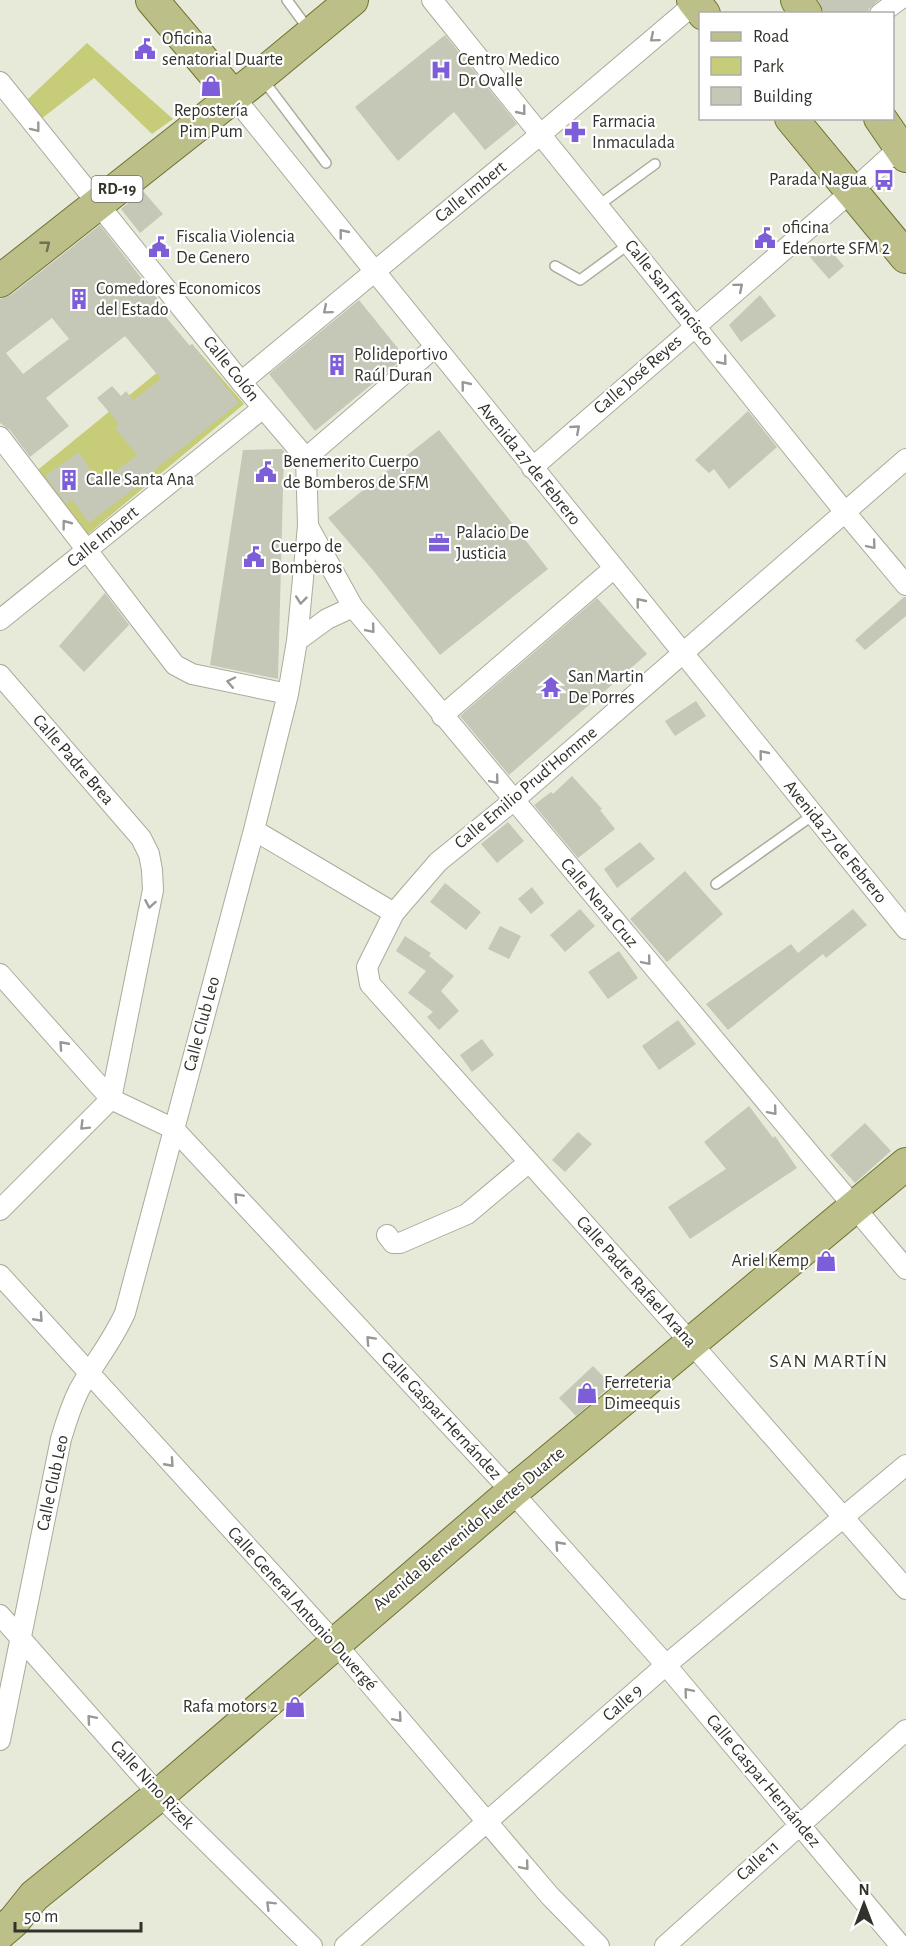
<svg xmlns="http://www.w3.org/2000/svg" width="906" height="1946" viewBox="0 0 906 1946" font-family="'Alegreya Sans',sans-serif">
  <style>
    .green { fill: #c7cc78 }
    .building { fill: #c5c7b7; fill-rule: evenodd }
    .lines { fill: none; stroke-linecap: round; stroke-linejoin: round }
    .service-casing { stroke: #a9ab9b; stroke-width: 12 }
    .minor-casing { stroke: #a9ab9b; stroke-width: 22 }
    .primary-casing { stroke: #6f7233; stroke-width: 34 }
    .service { stroke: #fff; stroke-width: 9 }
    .minor { stroke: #fff; stroke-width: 20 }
    .primary { stroke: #bcbf87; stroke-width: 32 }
    .oneway { stroke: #989895 }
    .oneway2 { stroke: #707154 }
    .labels { text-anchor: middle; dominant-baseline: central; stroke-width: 4.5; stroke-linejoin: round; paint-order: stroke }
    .shield { fill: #fff; stroke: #6f706b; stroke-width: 1.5 }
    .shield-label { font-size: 16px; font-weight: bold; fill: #31322b }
    .poi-label { font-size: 18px; fill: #31322b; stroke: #fff; text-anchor: start }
    .street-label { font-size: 18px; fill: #31322b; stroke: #fff }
    .neighbourhood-label { font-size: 20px; letter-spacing: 1.5px; fill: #37382b; stroke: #fff }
  </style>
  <rect width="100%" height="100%" fill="#e8ead9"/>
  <path class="green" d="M87,43l86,76 -21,15 -58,-56 -53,41 -13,-20z
    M192,344l52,60 -164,137 -46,-68z"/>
  <path class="building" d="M818,0h61l-10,9 -1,5h-43z
    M445,35l72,89 -32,26 -31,-38 -56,49 -43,-54z
    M143,191l20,23 -23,19 -19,-24z
    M100,225l64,82 -4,3 30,36 2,-2 47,59 -102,81 1,2 -49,37 -17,-23 -6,4 -21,-28 34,-24 20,32 38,-29 -22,-27 4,-4 -22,-26 15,-12 9,10 5,-5 7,9 28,-21 -36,-43 -79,62 23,28 -39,31 -20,-27 -10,-7v-124l11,-4zM52,318l17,21 -46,35 -17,-21z
    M823,242l21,24 -15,13 -21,-24z
    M760,295l16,21 -35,26 -12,-17z
    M359,300l46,57 -90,74 -46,-57z
    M748,411l29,36 -48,42 -15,-20 -5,4 -14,-13z
    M439,430l109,139 -108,86 -69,-87 -43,-50z
    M282,449l2,2 -6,228 -68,-14 33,-215z
    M105,593l24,32 -45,47 -25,-26z
    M904,597h2v19l-41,34 -10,-10z
    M597,598l50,56 -138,121 -49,-59z
    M696,701l10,15 -31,20 -10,-15z
    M572,776l30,33 -2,1 15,19 -37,29 -44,-53 17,-13 2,2z
    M508,822l16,19 -27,22 -16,-19z
    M640,842l15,17 -38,29 -13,-19z
    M685,871l38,43 -56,48 -37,-43z
    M445,883l36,29 -15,18 -36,-28z
    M532,887l12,16 -13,11 -13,-15z
    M580,909l15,17 -30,26 -15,-17z
    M853,909l14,16 -41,33 -3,-4 -95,76 -22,-26 85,-60 7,9z
    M500,926l21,10 -12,23 -21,-10z
    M405,936l26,17 -2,3 25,20 -13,15 18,20 -20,19 -12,-13 6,-5 -25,-19 18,-22 -30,-20z
    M619,951l19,27 -30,21 -20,-27z
    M678,1020l18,24 -37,26 -17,-24z
    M482,1039l12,16 -22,17 -12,-17z
    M749,1106l24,32 2,-2 22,32 -107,71 -22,-32 58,-38 -22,-27z
    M865,1123l26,28 -36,32 -25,-28z
    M578,1132l14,12 -27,28 -13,-12z
    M593,1366l19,19 -36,31 -17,-18z"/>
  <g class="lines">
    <defs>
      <path id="service" d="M287,0l22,30
        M264,81l62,82
        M599,205l56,-41
        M555,266l25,14 49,-36
        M716,884l97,-69"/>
      <path id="minor" d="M432,0l412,511 62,74
        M880,14l19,-14
        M0,82l241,300 65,76
        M234,97l672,832
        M241,382l300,-248 158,-134
        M0,437l175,228 17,9 96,20
        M306,458l129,-111
        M906,459l-393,342 -75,61 -44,51 -27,54 3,17 322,360 214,245
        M532,468l320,-277 54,-49
        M308,526l45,81 553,662
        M0,620l263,-212
        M297,641l30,-22 26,-12
        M0,675l141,163 8,16 3,16 1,20 -42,209 -111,111
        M442,716l171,-147
        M254,830l140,83
        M0,974l111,125 63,30 338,363 154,173 235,281
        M387,1235l6,8h7l67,-29 62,-52
        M0,1275l335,368 215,253 49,50
        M0,1615l159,180 153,151
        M0,1740l61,-301c5,-17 10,-33 18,-49 15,-27 33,-48 46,-77l129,-483 34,-136 9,-53 11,-115 -2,-68
        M345,1946l321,-281 240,-200
        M665,1946l241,-216"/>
      <path id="primary" d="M152,0l82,97
        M693,0l11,14
        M797,0l9,14
        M791,118l115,139
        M880,118l26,38
        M0,281l260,-205 92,-76
        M0,1933l14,-12 20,-25 125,-101 353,-303 394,-328"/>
    </defs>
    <use href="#service" class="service-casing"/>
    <use href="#minor" class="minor-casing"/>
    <use href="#primary" class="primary-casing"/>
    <use href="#service" class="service"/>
    <use href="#minor" class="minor"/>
    <use href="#primary" class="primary"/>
  </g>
  <defs><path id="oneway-chevron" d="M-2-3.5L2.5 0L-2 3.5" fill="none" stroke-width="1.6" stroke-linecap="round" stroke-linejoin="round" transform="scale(1.5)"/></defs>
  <g class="oneway">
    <use href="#oneway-chevron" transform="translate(654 38) rotate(140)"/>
    <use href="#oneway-chevron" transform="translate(522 111) rotate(51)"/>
    <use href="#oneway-chevron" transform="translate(36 128) rotate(52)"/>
    <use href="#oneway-chevron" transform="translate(343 233) rotate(-129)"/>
    <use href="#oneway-chevron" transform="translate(739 287) rotate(-40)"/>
    <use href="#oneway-chevron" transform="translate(327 310) rotate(140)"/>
    <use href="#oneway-chevron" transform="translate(723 361) rotate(51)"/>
    <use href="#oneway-chevron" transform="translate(465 385) rotate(-129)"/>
    <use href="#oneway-chevron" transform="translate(576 429) rotate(-41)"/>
    <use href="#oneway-chevron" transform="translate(66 524) rotate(-127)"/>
    <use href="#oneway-chevron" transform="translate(872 545) rotate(50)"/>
    <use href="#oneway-chevron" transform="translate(301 600) rotate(96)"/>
    <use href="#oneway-chevron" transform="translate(640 602) rotate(-129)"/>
    <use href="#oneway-chevron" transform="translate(371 629) rotate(50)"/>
    <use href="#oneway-chevron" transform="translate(231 682) rotate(-168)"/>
    <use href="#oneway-chevron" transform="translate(763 754) rotate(-129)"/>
    <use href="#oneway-chevron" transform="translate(495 780) rotate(50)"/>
    <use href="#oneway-chevron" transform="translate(150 904) rotate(100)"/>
    <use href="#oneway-chevron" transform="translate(647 961) rotate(50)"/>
    <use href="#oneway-chevron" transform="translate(63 1045) rotate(-132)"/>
    <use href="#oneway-chevron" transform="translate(773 1111) rotate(50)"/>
    <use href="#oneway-chevron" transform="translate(84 1126) rotate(135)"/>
    <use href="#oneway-chevron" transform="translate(238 1197) rotate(-133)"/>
    <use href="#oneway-chevron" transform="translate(39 1318) rotate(48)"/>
    <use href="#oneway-chevron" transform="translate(370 1340) rotate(-133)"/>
    <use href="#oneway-chevron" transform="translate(170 1463) rotate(48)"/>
    <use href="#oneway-chevron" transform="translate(559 1545) rotate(-132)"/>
    <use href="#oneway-chevron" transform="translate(688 1692) rotate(-130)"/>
    <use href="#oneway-chevron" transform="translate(398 1718) rotate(49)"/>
    <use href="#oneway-chevron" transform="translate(91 1719) rotate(-131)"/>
    <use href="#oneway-chevron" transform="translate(525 1866) rotate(50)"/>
    <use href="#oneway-chevron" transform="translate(270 1905) rotate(-135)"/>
  </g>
  <use class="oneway2" href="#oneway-chevron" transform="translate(46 245) rotate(-38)"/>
  <defs>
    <symbol id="civic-bare" viewBox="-9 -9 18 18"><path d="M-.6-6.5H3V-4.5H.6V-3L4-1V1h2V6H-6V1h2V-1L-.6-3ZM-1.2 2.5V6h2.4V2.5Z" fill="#7e5dd8" stroke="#fff" stroke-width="2.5" paint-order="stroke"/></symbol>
    <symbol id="hospital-bare" viewBox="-9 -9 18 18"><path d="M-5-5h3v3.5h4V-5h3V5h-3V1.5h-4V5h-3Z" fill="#7e5dd8" stroke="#fff" stroke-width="2.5" paint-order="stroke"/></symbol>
    <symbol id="shop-bare" viewBox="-9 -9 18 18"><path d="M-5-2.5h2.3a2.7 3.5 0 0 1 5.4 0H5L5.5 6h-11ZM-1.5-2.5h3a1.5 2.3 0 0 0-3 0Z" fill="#7e5dd8" stroke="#fff" stroke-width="2.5" paint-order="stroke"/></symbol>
    <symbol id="pharmacy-bare" viewBox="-9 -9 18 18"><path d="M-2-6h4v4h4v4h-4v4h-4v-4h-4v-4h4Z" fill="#7e5dd8" stroke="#fff" stroke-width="2.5" paint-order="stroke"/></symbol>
    <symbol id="bus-bare" viewBox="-9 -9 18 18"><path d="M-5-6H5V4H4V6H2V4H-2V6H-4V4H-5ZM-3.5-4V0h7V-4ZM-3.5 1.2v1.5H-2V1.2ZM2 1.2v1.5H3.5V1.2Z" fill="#7e5dd8" stroke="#fff" stroke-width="2.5" paint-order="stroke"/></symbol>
    <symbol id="building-bare" viewBox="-9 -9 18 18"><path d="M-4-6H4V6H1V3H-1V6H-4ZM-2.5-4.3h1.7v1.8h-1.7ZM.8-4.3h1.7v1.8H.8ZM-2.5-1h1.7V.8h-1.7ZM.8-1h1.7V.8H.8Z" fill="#7e5dd8" stroke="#fff" stroke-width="2.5" paint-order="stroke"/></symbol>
    <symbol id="office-bare" viewBox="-9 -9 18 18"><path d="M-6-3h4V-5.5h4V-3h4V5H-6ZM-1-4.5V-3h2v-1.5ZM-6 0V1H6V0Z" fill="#7e5dd8" stroke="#fff" stroke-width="2.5" paint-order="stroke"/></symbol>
    <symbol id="temple-bare" viewBox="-9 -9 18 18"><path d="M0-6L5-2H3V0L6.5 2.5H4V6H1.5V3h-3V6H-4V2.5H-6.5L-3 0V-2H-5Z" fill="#7e5dd8" stroke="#fff" stroke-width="2.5" paint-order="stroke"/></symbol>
  </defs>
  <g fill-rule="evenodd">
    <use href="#civic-bare" x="130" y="34" width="30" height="30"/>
    <use href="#hospital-bare" x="426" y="55" width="30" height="30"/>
    <use href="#shop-bare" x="196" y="71" width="30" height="30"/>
    <use href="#pharmacy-bare" x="560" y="117" width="30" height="30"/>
    <use href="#bus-bare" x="869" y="165" width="30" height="30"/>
    <use href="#civic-bare" x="750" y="223" width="30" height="30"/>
    <use href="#civic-bare" x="144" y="232" width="30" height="30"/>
    <use href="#building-bare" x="64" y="284" width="30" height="30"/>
    <use href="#building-bare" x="322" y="350" width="30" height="30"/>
    <use href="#civic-bare" x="251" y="457" width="30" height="30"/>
    <use href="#building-bare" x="54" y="465" width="30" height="30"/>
    <use href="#office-bare" x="424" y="528" width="30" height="30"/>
    <use href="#civic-bare" x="239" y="542" width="30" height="30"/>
    <use href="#temple-bare" x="536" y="672" width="30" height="30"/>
    <use href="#shop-bare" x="811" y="1246" width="30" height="30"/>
    <use href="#shop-bare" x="572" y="1378" width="30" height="30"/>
    <use href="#shop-bare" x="280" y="1692" width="30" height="30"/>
  </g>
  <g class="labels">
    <rect class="shield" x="91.5" y="176" width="51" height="26" rx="4.5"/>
    <g class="shield-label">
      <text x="117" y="189">RD-19</text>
    </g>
    <g class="poi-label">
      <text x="162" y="39">Oficina<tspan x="162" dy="21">senatorial Duarte</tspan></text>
      <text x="458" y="60">Centro Medico<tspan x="458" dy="21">Dr Ovalle</tspan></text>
      <text x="211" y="111" text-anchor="middle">Repostería<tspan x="211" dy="21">Pim Pum</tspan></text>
      <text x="592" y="122">Farmacia<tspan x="592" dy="21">Inmaculada</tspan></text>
      <text x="867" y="180" text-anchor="end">Parada Nagua</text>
      <text x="782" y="228">oficina<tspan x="782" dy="21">Edenorte SFM 2</tspan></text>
      <text x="176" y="237">Fiscalia Violencia<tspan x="176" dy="21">De Genero</tspan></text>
      <text x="96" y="289">Comedores Economicos<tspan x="96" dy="21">del Estado</tspan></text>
      <text x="354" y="355">Polideportivo<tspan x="354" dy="21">Raúl Duran</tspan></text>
      <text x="283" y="462">Benemerito Cuerpo<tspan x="283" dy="21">de Bomberos de SFM</tspan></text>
      <text x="86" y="480">Calle Santa Ana</text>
      <text x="456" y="533">Palacio De<tspan x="456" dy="21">Justicia</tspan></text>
      <text x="271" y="547">Cuerpo de<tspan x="271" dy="21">Bomberos</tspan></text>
      <text x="568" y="677">San Martin<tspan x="568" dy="21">De Porres</tspan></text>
      <text x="809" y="1261" text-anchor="end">Ariel Kemp</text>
      <text x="604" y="1383">Ferreteria<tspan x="604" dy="21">Dimeequis</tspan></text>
      <text x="278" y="1707" text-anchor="end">Rafa motors 2</text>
    </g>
    <g class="street-label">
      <text transform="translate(471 192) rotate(-39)">Calle Imbert</text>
      <text transform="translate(669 293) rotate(51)">Calle San Francisco</text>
      <text transform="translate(231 369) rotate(51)">Calle Colón</text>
      <text transform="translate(638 375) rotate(-41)">Calle José Reyes</text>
      <text transform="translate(529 464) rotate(51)">Avenida 27 de Febrero</text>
      <text transform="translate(103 537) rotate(-39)">Calle Imbert</text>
      <text transform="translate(73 760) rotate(49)">Calle Padre Brea</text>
      <text transform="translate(526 788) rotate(-40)">Calle Emilio Prud'Homme</text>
      <text transform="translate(835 842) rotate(51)">Avenida 27 de Febrero</text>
      <text transform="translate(599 903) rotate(50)">Calle Nena Cruz</text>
      <text transform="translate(202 1024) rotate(-75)">Calle Club Leo</text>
      <text transform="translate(636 1282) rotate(48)">Calle Padre Rafael Arana</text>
      <text transform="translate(441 1416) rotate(47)">Calle Gaspar Hernández</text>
      <text transform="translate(53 1483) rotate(-78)">Calle Club Leo</text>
      <text transform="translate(469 1529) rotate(-40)">Avenida Bienvenido Fuertes Duarte</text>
      <text transform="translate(302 1609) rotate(48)">Calle General Antonio Duvergé</text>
      <text transform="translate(623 1703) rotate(-41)">Calle 9</text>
      <text transform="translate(763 1781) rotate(50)">Calle Gaspar Hernández</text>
      <text transform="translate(152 1785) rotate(47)">Calle Nino Rizek</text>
      <text transform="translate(758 1861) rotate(-42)">Calle 11</text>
    </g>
    <g class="neighbourhood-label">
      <text x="829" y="1361">SAN MARTÍN</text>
    </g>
  </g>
  <rect x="699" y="12" width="195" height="108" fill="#ffffff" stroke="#adadaa" stroke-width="1.5"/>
  <rect x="711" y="32" width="30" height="9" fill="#bcbf87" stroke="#adadaa" stroke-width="1.5"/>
  <text x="753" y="42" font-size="18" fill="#31322b">Road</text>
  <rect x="711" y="57" width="30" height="18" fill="#c7cc78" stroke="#adadaa" stroke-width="1.5"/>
  <text x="753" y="72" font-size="18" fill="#31322b">Park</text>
  <rect x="711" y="87" width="30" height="18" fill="#c5c7b7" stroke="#adadaa" stroke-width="1.5"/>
  <text x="753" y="102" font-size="18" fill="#31322b">Building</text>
  <g transform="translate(864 1904)" stroke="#ffffff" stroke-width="4.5" paint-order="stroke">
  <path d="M0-4.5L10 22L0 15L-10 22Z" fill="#31322b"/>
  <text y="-9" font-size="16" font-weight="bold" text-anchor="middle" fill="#31322b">N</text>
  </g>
  <path d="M15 1922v9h126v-9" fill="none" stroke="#31322b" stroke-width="3"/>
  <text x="24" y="1922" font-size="18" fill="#31322b" stroke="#ffffff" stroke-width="4.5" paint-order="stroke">50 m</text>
</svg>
